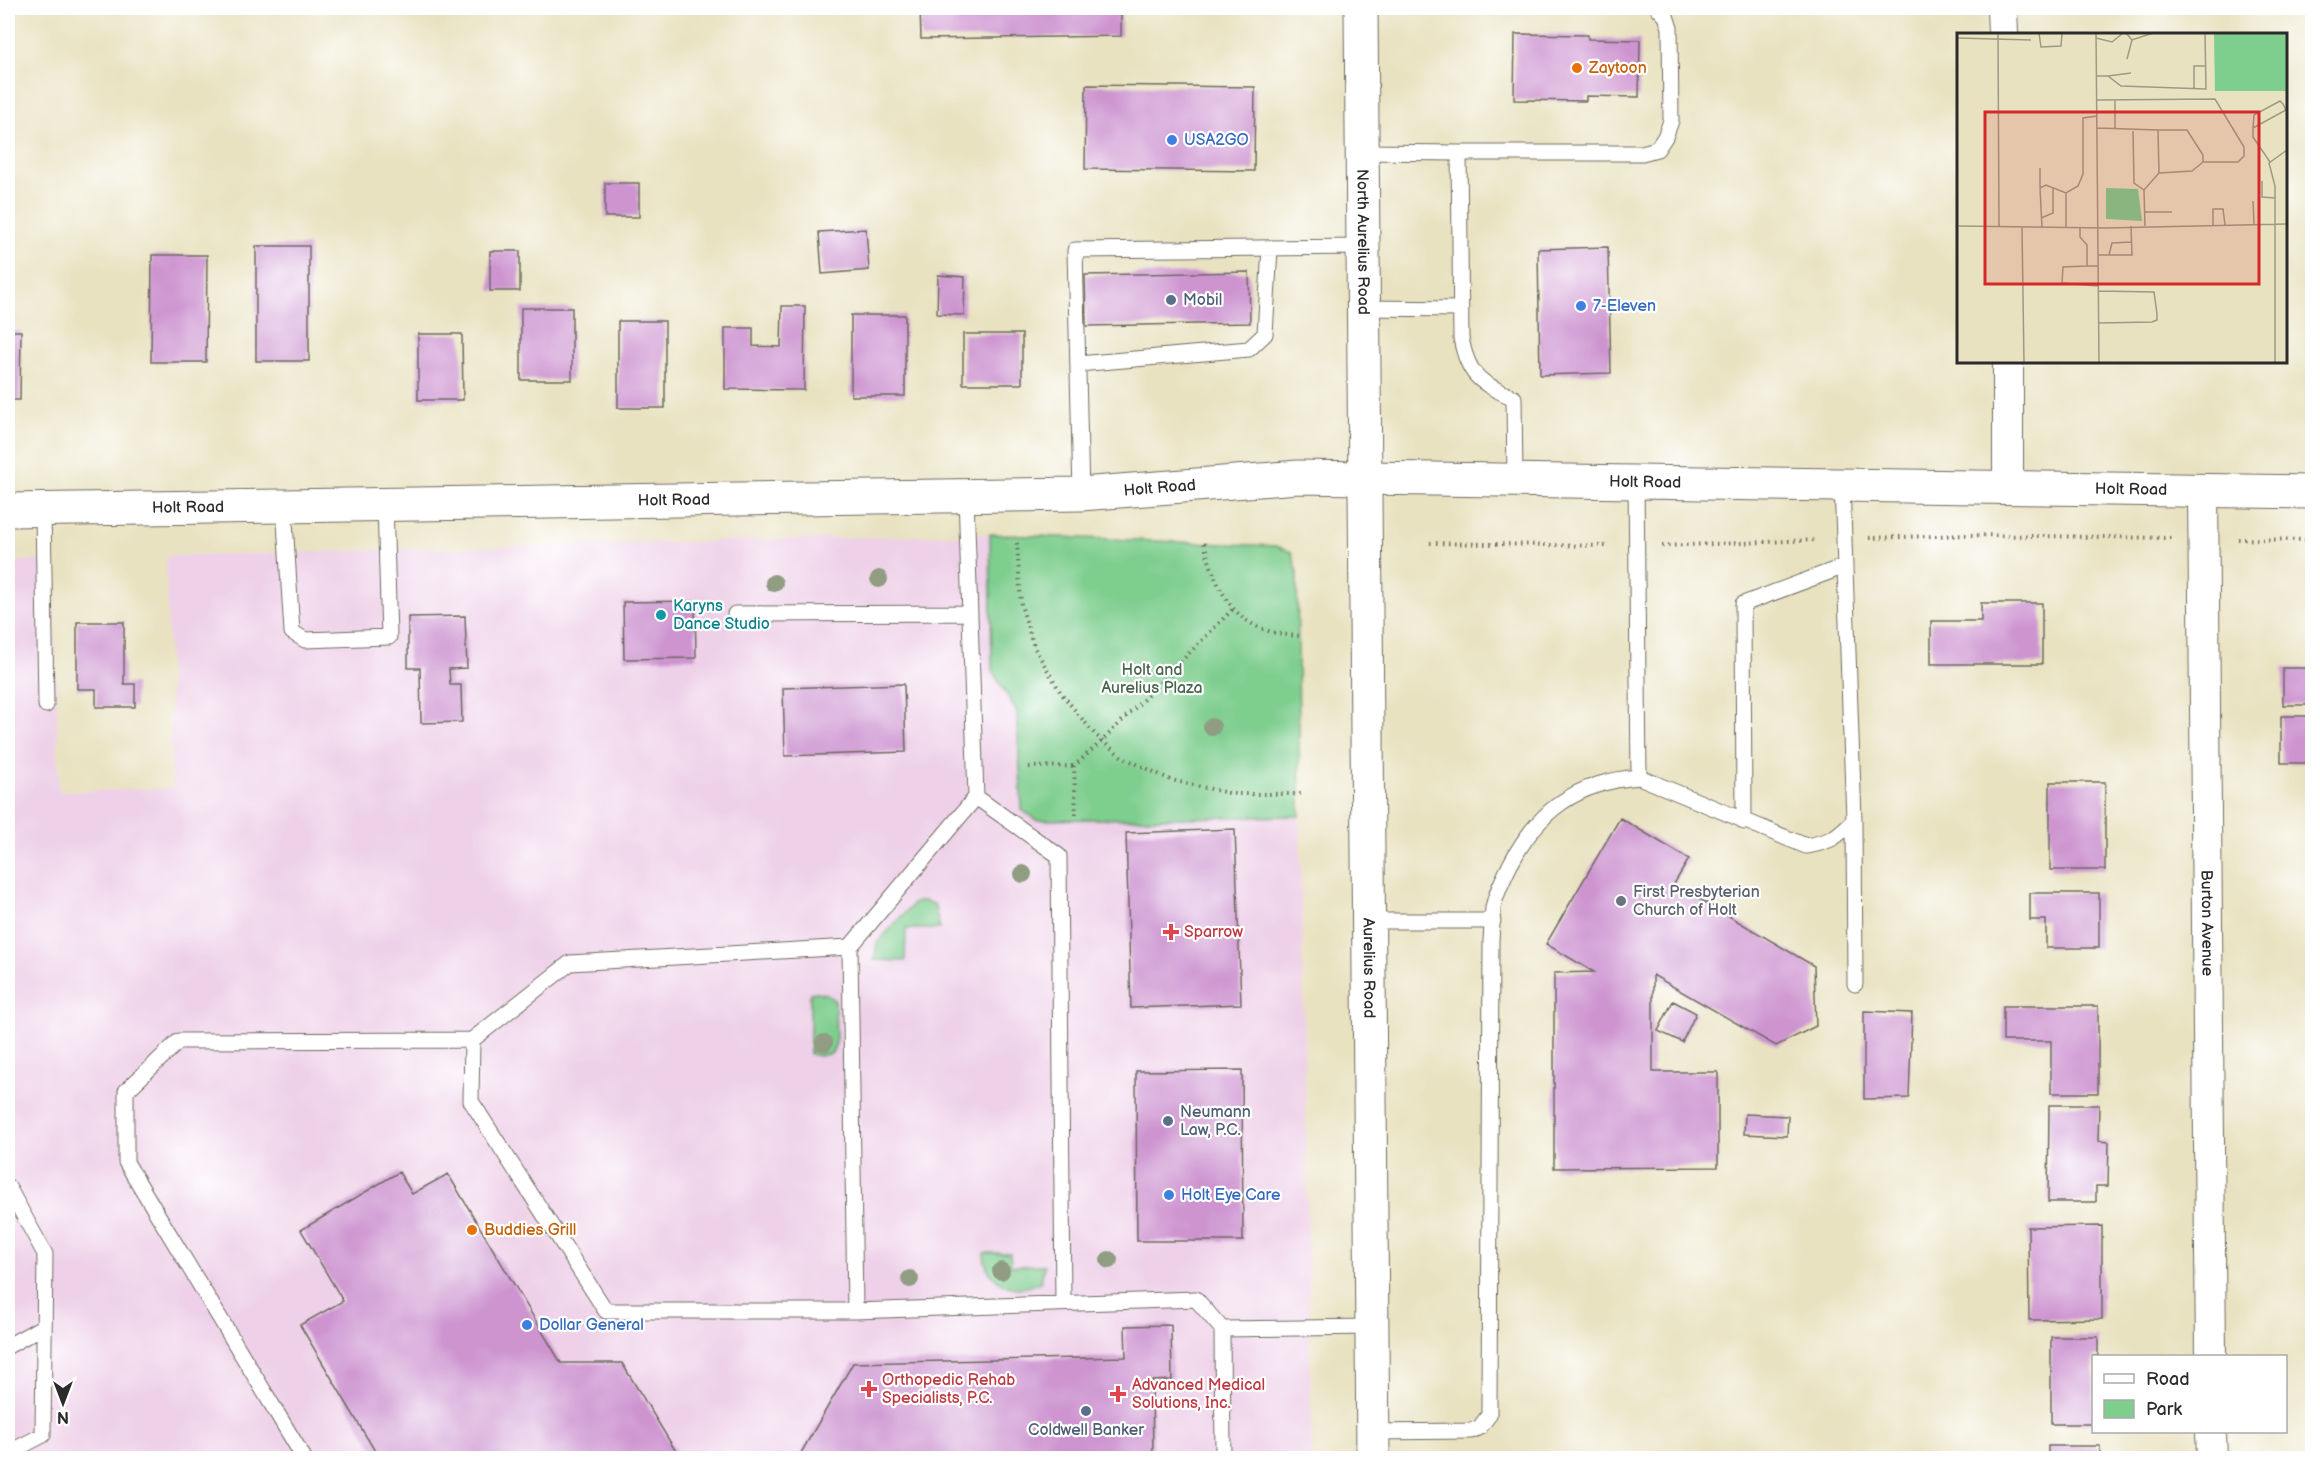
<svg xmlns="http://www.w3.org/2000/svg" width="2320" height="1466" viewBox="0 0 2320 1466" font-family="'Balsamiq Sans',sans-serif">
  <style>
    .built { fill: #eed0e8 }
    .green { fill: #7ece8e; stroke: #547c5c; stroke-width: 1.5 }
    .building { fill: #cd94d0 }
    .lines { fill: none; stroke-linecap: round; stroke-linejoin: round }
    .service-casing { stroke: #6e6b60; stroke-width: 17 }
    .minor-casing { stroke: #6e6b60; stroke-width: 32 }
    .tertiary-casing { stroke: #6e6b60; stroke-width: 35 }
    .secondary-casing { stroke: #6e6b60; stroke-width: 35 }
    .path { stroke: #6e6b60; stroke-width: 4; stroke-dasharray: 1.5 4.5; stroke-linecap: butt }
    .service { stroke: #fff; stroke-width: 15 }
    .minor { stroke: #fff; stroke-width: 30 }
    .tertiary { stroke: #fff; stroke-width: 33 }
    .secondary { stroke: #fff; stroke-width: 33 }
    .tree { fill: #909d82 }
    .food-dot { fill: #e8710a; stroke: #fff; stroke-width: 2 }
    .shop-dot { fill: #3f7fe0; stroke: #fff; stroke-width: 2 }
    .service-dot { fill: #5c6f8a; stroke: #fff; stroke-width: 2 }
    .culture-dot { fill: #0f9aa8; stroke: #fff; stroke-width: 2 }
    .worship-dot { fill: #6b7280; stroke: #fff; stroke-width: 2 }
    .health-dot { fill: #e0444e; stroke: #fff; stroke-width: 2 }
    .labels { text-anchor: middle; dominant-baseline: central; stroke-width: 4.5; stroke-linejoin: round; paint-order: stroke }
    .food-label { font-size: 16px; fill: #c56008; stroke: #fff; text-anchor: start }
    .shop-label { font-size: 16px; fill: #366cbe; stroke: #fff; text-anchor: start }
    .street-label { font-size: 16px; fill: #2b2b2b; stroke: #fff }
    .service-label { font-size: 16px; fill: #4e5e75; stroke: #fff; text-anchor: start }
    .culture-label { font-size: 16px; fill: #0d838f; stroke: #fff; text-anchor: start }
    .park-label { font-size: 16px; fill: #48644e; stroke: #fff }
    .worship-label { font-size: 16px; fill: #5b616d; stroke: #fff; text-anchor: start }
    .health-label { font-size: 16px; fill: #be3a42; stroke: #fff; text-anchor: start }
    .inset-road { fill: none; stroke: #9d9985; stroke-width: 1.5 }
    .view { fill: #d62828; fill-opacity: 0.15; stroke: #d62828; stroke-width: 3 }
    .inset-edge { fill: none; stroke: #2b2b2b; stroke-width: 3 }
  </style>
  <rect width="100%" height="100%" fill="#fff"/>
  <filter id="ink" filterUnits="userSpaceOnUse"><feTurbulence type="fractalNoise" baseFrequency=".0167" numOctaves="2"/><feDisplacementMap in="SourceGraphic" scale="12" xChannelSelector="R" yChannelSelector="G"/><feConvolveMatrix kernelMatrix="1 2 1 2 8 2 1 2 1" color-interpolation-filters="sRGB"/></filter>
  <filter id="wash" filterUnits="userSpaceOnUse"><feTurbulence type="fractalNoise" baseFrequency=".008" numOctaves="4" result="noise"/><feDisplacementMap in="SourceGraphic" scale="24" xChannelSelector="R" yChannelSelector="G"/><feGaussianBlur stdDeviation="1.35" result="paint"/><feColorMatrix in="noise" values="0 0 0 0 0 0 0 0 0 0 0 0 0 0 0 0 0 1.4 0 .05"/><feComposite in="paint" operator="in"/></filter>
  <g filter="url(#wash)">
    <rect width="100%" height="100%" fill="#e9e2c1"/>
    <path class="built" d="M990,534l2,136 25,42 5,98 15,10 263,-4 12,642h-1304v-897l45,-1 6,232 113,-4 -6,-232z"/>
    <path class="green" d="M990,534l286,12 16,6 5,19 3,245 -264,4 -14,-10 -5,-98 -25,-42z
      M922,901l12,3 6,25h-34l-1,32 -31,-1 3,-17 37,-40z
      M817,992l10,2 8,7 1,42 -4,10 -13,3 -9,-2v-61z
      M984,1253h26l1,13 33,-1 -3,16c-23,17 -57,1 -57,-28z"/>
    <g id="blocks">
      <path class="building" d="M920,8h201v28l-200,3z
        M1515,34l73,1v4l52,1 -1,57 -53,-1v5l-72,-1z
        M1086,85l169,2 -1,84 -169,-2z
        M605,183h34v34h-34z
        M866,229l3,41 -47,4 -3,-42z
        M256,246h53v115h-53z
        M1608,247l3,126 -71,2 -2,-126z
        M490,251h30v40h-30z
        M152,255h55l-1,107h-55z
        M1249,272l1,51 -164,3 -1,-51z
        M938,275l27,2 -1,38 -27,-1z
        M782,306h23l-1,84 -79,-1v-61h28v18l28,1z
        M521,308h51v72h-51z
        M851,315h54v81h-54z
        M618,321h47v87h-47z
        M8,331h13l-1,69h-12z
        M418,334h44l1,66h-45z
        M963,334h59v50h-59z
        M695,601l1,57 -72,1 -1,-57z
        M1981,603h61v61h-111v-43h50z
        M465,616l2,52 -18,1 1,16h11l1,37 -41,1 -1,-55h-12v-51z
        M77,622h47v62h11v23h-39v-18h-19z
        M2283,668h29v37h-29z
        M904,684l2,68 -121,4 -2,-68z
        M2281,716h31v47h-31z
        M2050,782h55v88h-55z
        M1620,818l69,41 -15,25 140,82 2,60 -40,20 -123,-71v97h65v95l-164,1v-195l40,-1 -48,-28z
        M1235,829l6,175 -110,4 -5,-175z
        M2030,893h69v55h-53v-28h-16z
        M1673,1001l23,12 -14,29 -24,-11z
        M2003,1006h95v87h-47v-52h-48z
        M1864,1011l48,2 -3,85 -45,1z
        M1242,1070l1,171h-106l-1,-170z
        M2049,1105h50l-1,36 11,1 -1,44h-12v16h-48z
        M1745,1114l43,2 -1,20 -43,-2z
        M399,1172l13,22 36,-20 113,189h61l58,95h-301l-79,-133 43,-24 -42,-71z
        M2102,1226v93l-73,1 -1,-93z
        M1171,1325l1,55 -20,1 1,77h-355l55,-95 273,-6 -1,-31z
        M2051,1337h47v19h-4v68h-43z
        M2048,1446h52v12h-52z"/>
    </g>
  </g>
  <g filter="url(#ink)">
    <use href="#blocks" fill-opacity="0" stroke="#6e6b60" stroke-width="1.5"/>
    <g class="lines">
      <defs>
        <path id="service" d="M1363,152l96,1 2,185c7,38 19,45 53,60l1,81
          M1459,153h183l15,-4 8,-12 6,-16 -1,-93 -4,-12 -8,-8
          M1365,308l95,1
          M1078,364l171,-15 16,-15 5,-86
          M1636,481l3,296
          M1081,494l-6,-244 288,-3
          M966,496l10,301 -126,150 5,364 341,-12 26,30 150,-2
          M284,506l8,126 13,8 84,-3 -4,-133
          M43,510l3,195
          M735,614l235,-1
          M976,797l83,59 4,448
          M1854,820l1,164
          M1744,822l-1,-218 102,-38
          M1369,921h124
          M472,1040l98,-77 280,-16
          M8,1187l37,67 -2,181 -35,18
          M1222,1329l1,129
          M8,1346l36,-20
          M1373,1432l98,-1 9,-4 9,-12 2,-475c1,-11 1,-22 2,-32 3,-15 10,-29 17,-43 28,-55 67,-83 129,-88l167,69c25,-4 31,-9 48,-26l-12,-336
          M304,1458l-178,-296v-71l53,-50 293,-1 -1,61 135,210h249"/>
        <g id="minor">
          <path d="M2002,8l1,26"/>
          <path d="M2008,487v-125"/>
          <path id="s1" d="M2203,491l8,865"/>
          <path d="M2211,1432l1,26"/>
        </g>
        <g id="tertiary">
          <path id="s2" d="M1361,8l12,1450"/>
        </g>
        <g id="secondary">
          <path id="s3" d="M8,510l1073,-16 217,-17 1014,15"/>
        </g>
      </defs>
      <use href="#service" class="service-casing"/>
      <use href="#minor" class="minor-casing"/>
      <use href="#tertiary" class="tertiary-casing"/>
      <use href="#secondary" class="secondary-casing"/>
      <path class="path" d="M1869,538l99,-3 203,3
        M2238,539l74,1
        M1017,543l4,62 13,42 27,46 31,38 10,10 20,16 49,23 62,14h70
        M1204,543c15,56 34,91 97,93
        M1430,543l180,3
        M1662,546l155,-6
        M1029,767l45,-1
        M1076,815l-2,-49 28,-25 131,-132"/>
      <use href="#service" class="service"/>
      <use href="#minor" class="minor"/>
      <use href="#tertiary" class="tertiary"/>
      <use href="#secondary" class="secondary"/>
    </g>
    <g class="tree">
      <circle cx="879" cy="579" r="9"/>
      <circle cx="774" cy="583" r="9"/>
      <circle cx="1212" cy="727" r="9"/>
      <circle cx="1023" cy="874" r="9"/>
      <circle cx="824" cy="1043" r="9"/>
      <circle cx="1109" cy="1260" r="9"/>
      <circle cx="1001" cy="1271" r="9"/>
      <circle cx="910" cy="1279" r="9"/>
    </g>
  </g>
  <g class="food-dot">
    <circle cx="1577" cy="68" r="6"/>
    <circle cx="472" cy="1230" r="6"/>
  </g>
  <g class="shop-dot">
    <circle cx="1172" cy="140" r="6"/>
    <circle cx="1581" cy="306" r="6"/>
    <circle cx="1169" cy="1195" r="6"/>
    <circle cx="527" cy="1325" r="6"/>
  </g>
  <g class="service-dot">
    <circle cx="1171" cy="300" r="6"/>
    <circle cx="1168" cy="1121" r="6"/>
    <circle cx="1086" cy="1411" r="6"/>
  </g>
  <circle class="culture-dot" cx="661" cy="615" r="6"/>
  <circle class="worship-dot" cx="1621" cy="901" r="6"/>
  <g class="health-dot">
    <path d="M1168 923h6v6h6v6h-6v6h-6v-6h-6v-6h6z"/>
    <path d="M866 1380h6v6h6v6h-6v6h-6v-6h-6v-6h6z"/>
    <path d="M1115 1385h6v6h6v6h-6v6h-6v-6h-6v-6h6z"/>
  </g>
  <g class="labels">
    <g class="food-label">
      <text x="1589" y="68">Zaytoon</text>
      <text x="484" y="1230">Buddies Grill</text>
    </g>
    <g class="shop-label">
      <text x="1184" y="140">USA2GO</text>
      <text x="1593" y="306">7-Eleven</text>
      <text x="1181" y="1195">Holt Eye Care</text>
      <text x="539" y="1325">Dollar General</text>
    </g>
    <g class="street-label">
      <text stroke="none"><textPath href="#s2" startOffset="234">North Aurelius Road</textPath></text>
      <text stroke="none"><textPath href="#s3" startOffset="1638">Holt Road</textPath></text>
      <text stroke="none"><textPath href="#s3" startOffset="1152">Holt Road</textPath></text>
      <text stroke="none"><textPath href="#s3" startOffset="2124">Holt Road</textPath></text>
      <text stroke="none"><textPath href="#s3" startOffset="666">Holt Road</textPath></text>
      <text stroke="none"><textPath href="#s3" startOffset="180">Holt Road</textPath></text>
      <text stroke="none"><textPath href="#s1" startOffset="432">Burton Avenue</textPath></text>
      <text stroke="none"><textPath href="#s2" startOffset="960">Aurelius Road</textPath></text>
    </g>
    <g class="service-label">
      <text x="1183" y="300">Mobil</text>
      <text x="1180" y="1112">Neumann<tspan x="1180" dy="18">Law, P.C.</tspan></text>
      <text x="1086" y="1430" text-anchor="middle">Coldwell Banker</text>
    </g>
    <g class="culture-label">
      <text x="673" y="606">Karyns<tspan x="673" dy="18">Dance Studio</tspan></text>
    </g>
    <g class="park-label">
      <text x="1152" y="670">Holt and<tspan x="1152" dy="18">Aurelius Plaza</tspan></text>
    </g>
    <g class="worship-label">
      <text x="1633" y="892">First Presbyterian<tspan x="1633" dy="18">Church of Holt</tspan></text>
    </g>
    <g class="health-label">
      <text x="1184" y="932">Sparrow</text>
      <text x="882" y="1380">Orthopedic Rehab<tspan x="882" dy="18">Specialists, P.C.</tspan></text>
      <text x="1132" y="1385">Advanced Medical<tspan x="1132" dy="18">Solutions, Inc.</tspan></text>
    </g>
  </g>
  <g transform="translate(1957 33)">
    <rect width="330" height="330" fill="#e9e2c1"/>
    <path d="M257,0h73v58h-72zM149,155l32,1 4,32 -36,-2z" fill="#7ece8e"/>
    <path class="inset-road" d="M41,0l1,194M82,0l2,14 20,-1 1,-13M139,0l3,330M169,0l6,7 21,-7M0,5l74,2M139,5l16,4 11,-9M170,26l5,-19M140,43h11l13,10 85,3 -1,-56M151,43l23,-3M237,56v-23h12M140,67l118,-1 29,48v9l-6,6h-35v-7l-16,-25h-29M158,67v28M140,95l61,2 1,43 -15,17 1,36M296,95l33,-18 -3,-6 -3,-3 -26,14 -1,13v9l17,25M176,98l1,52 10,7M83,135v19M202,140l33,-2 11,-9M305,148v16l13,1M109,160v35M296,168l1,23M187,179h28M84,185l12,-5v-25M256,192v-16h10l2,16M0,193l149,2 181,-4M65,194l2,136M85,194l-2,-39 6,-3 20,8 12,-7 5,-12v-56l14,-2M123,195v9l7,8v21h11M141,222h34l-1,-29M152,222l3,-12 20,-1M130,233l-24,1 -1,16 36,3M141,258l56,1 3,22v6l-5,2 -53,1M318,330v-177l-6,-23 18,-13"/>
    <path class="view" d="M28,79h274v172h-274z"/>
    <rect width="330" height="330" class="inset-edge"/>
  </g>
  <rect width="2320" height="1466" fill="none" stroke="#fff" stroke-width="30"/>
  <rect x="2092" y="1355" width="195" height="78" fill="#ffffff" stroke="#aaaaaa" stroke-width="1.5"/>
  <rect x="2104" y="1374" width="30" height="9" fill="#ffffff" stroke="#aaaaaa" stroke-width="1.5"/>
  <text x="2146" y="1385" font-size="18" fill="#2b2b2b">Road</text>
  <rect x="2104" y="1400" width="30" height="18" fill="#7ece8e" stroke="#aaaaaa" stroke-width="1.5"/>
  <text x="2146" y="1415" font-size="18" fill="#2b2b2b">Park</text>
  <g transform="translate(63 1403) rotate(180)" stroke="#ffffff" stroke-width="4.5" paint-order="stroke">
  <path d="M0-4.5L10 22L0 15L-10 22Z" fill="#2b2b2b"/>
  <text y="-9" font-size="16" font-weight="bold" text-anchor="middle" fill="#2b2b2b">N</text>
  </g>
</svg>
